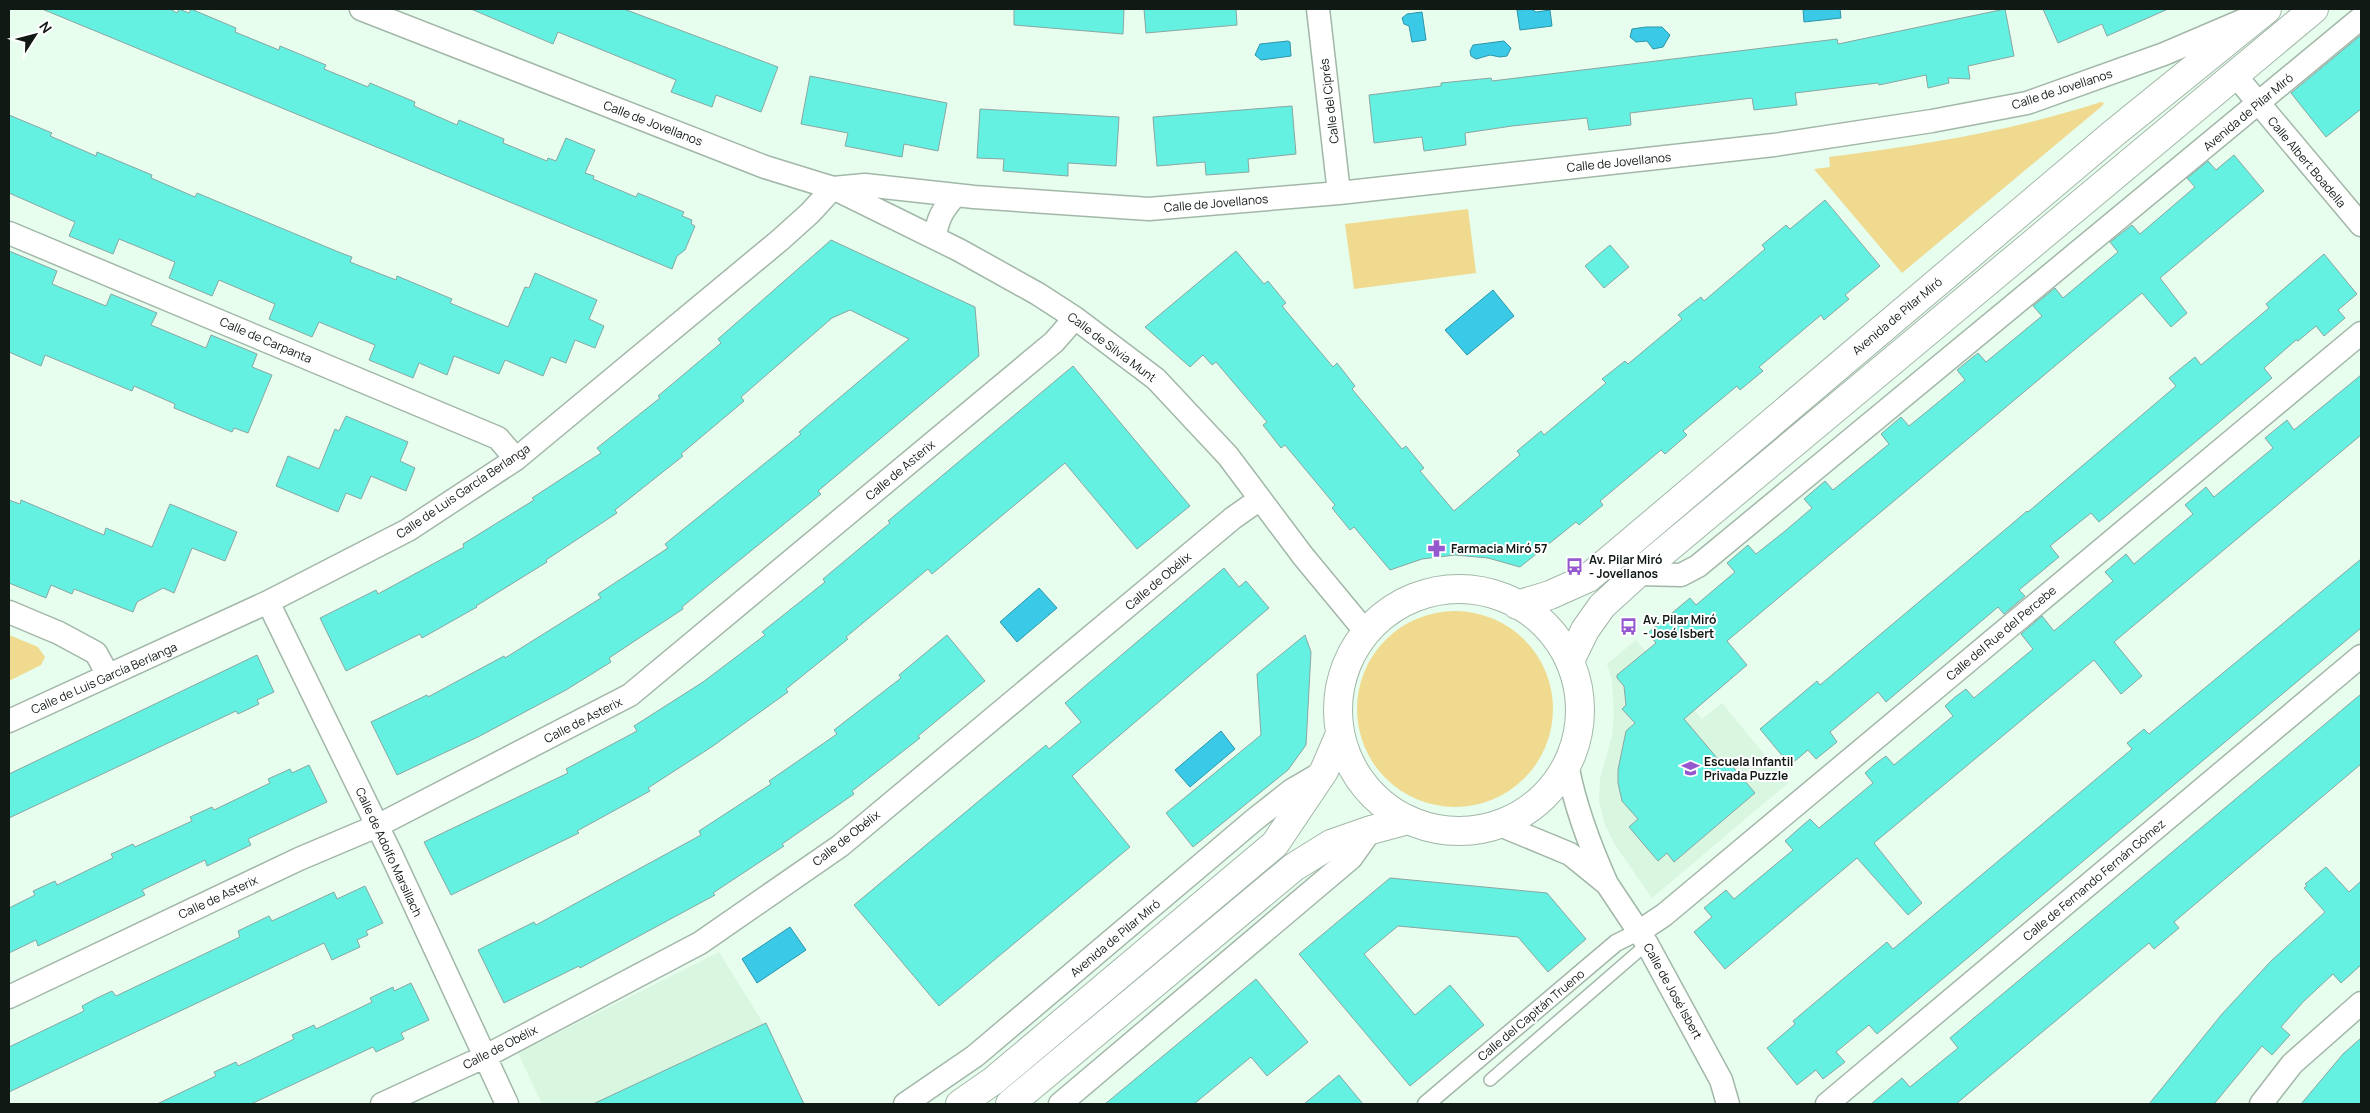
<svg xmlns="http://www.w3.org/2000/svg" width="2370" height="1113" viewBox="0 0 2370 1113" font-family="Manrope,sans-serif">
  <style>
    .built { fill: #d9f6e1 }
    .green { fill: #efda8f }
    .water { fill: #3acae8; stroke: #2e95a8 }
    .building { fill: #64f1e1; stroke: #8aa6a2 }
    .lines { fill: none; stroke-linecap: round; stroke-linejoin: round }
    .service-casing { stroke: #a2b7a8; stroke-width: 14 }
    .pedestrian-casing { stroke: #a2b7a8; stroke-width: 19 }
    .minor-casing { stroke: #a2b7a8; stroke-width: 25 }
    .tertiary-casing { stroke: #a2b7a8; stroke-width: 30 }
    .service { stroke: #fff; stroke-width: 11 }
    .pedestrian { stroke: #fff; stroke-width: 16 }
    .minor { stroke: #fff; stroke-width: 22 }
    .tertiary { stroke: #fff; stroke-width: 28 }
    .labels { text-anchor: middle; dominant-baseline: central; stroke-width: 4; stroke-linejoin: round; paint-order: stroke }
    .street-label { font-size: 12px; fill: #111914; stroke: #fff }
    .poi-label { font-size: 12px; font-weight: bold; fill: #111914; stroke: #fff; text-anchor: start }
  </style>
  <rect width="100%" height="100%" fill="#e7fdee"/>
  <path class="built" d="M1636,640l66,79 20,-16 66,80 -136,115 -37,-53 -10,-20 -6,-24 1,-22 12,-43 2,-23 -2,-33 -5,-16z
    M719,952l47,76 36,76h-260l-24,-51z"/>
  <path class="green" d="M2101,102l3,1 -2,3 -200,167 -88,-104 16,-2 -1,-10c97,-13 179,-25 272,-55z
    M1468,209l8,64 -122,16 -9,-65z
    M1357 709a98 98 0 1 1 196 0a98 98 0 1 1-196 0Z
    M9,635l29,12 7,10 -4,8 -32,16z"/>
  <path class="water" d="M1531,9l5,3 14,-2 2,16 -32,4 -3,-20z
    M1803,9h37l1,9 -37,4z
    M1422,12l4,28 -14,2 -3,-16 -5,-2 -2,-6 5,-4z
    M1646,27h16l8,8 -7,12 -10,2 -6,-8 -11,1 -6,-5 2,-8z
    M1288,41l2,1 1,14 -30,4 -6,-5 5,-11z
    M1504,41l7,7 -4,8 -7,1 -10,-2 -14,4 -5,-3 -1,-5 3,-6z
    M1493,290l21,26 -47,39 -22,-25z
    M1039,588l18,20 -40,34 -17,-20z
    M1221,731l14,18 -45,38 -15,-17z
    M790,927l16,23 -49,33 -15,-24z"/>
  <path class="building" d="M42,9h128l7,4 2,-4 10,4 2,-4 45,19 -1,4 44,18 1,-4 46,19 -2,4 44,18 2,-4 45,19 -1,4 43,19 2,-5 45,19 -1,4 44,18 1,-3 8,3 10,-23 29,12 -10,23 9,3 -1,3 43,18 2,-4 46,19 -2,4 10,4 -1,4 4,2 -10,24 -8,6 -5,13z
    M471,9h153l154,58 -17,45 -45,-17 -4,12 -41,-15 5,-12 -118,-48 -5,12z
    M1014,9h110l-1,25 -109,-9z
    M1144,9h92l1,16 -91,8z
    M2005,9l9,47 -46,10 2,13 -22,-1 1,5 -21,5 -2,-13 -47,10 -1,-2 -83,10 2,12 -43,5 -2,-12 -122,15 1,12 -42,5 -2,-12 -75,8 -47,7 1,12 -42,6 -2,-14 -48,6 -5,-48 72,-9v-3l50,-5 1,3 345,-42 1,5z
    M2043,9h125l-61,27 -5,-12 -44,19z
    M2361,35v74l-35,28 -35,-44z
    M810,76l137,27 -9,48 -34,-7 -2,13 -57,-11 3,-13 -47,-9z
    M1292,106l4,48 -48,5 1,13 -43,3 -1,-13 -48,4 -4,-49z
    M980,109l139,8 -3,49 -48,-3v13l-65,-5 1,-12 -27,-1z
    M9,115l43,18 -2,3 46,20 1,-4 55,23 -1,3 44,19 2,-4 144,60 11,4 -2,5 46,18 1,-4 55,23 -2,4 58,24 17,-40 4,1 6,-15 62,27 -8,19 15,7 -9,22 -20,-8 -9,23 -15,-6 -8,19 -38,-16 -6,14 -45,-18 -7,19 -28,-12 -6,15 -44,-18 6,-15 -56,-23 -7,15 -43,-18 6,-15 -56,-24 -7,16 -43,-18 6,-16 -29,-12 -27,-11 -6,15 -44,-18 6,-14 -66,-29z
    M2234,155l30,36 -104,87 27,35 -16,14 -29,-34 -415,348 20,24 -63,54 39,46 5,-4 27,32 -81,69 -7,-9 -9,8 -29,-34 9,-8 -16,-18 -4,-18v-13l8,-39 9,-8 -13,-14 4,-4 -2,-19 -7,-8v-3l39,-32 -8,-10 42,-35 6,7 39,-33 -8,-9 21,-18 8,9 29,-23 27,-23 -8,-9 21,-18 8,9 56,-46 -8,-10 20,-17 8,9 27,-22 29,-24 -8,-10 11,-9 10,-8 8,9 56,-46 -9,-10 22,-18 8,10 37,-31 18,-15 -8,-10 22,-17 8,9 55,-47 -8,-9 21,-17 8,9z
    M1825,200l55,66 -35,29 4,4 -25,21 -3,-5 -62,52 4,4 -23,19 -3,-4 -54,45 4,4 -22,19 -4,-4 -61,51 3,4 -24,20 -3,-3 -56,45 -32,-9 -33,-3 -33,4 -32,11 -36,-43 -4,3 -18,-22 3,-3 -50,-60 -4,3 -18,-23 4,-3 -51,-60 -4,3 -9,-10 -13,12 -45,-40 91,-76 28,33 4,-3 18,22 -4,3 51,61 4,-4 18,23 -3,3 50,60 4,-3 18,22 -4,3 34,40 66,-56 -3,-4 24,-20 3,4 62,-52 -4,-4 23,-18 3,3 54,-45 -4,-4 23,-18 3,4 61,-52 -3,-4 24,-20 4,4z
    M831,240l144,67 4,49 -161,135 3,3 -139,113 1,2 -74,49 2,4 -45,28 -88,47 -81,38 -26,-53 56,-27 1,2 76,-41 1,2 96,-60 -3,-4 70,-46 -3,-4 136,-110 -2,-2 110,-93 -59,-29 -18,8 -91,79 3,4 -63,53 2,2 -68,54 2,3 -71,47 1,2 -71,44 1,1 -55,31 -2,-4 -74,37 -26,-53 56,-28 2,4 86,-47 -1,-3 71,-44 -2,-2 69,-45 -4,-5 63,-50 -2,-2 63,-53 -3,-4z
    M1610,245l19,22 -25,21 -19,-22z
    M9,251l48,20 -5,13 54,22 5,-12 46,19 -6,12 55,23 5,-13 46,19 -5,13 20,8 -24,58 -14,-5 -2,4 -58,-24 1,-4 -41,-18 -2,5 -87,-36 -4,11 -32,-14z
    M2324,254l33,40 -19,16 7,8 -21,18 -8,-10 -18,15 -2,-1 -32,28 8,10 -61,51 -112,93 -8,-9 -41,33 9,11 -40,33 6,6 -21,18 -6,-7 -112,95 -8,-10 -48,40 7,10 -21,17 -8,-9 -18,15 -30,-36 57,-48 3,4 193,-162 14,-12 1,1 148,-126 -7,-8 26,-21 6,8 68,-57 -3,-4z
    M1073,366l117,140 -53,43 -72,-86 -133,111 -4,-5 -82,68 2,2 -62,50 2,3 -75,54 -65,42 2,3 -73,40 2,2 -128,62 -27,-53 144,-69 -2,-4 71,-38 -3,-5 69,-44 62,-47 -3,-3 63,-50 -2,-3 67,-56 -2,-2z
    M2361,375v60l-247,207 28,34 -21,18 -27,-34 -220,183 48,60 -14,12 -51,-57 -132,111 -31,-37 18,-15 -8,-9 22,-18 8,9 59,-49 -8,-9 10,-9 15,-13 9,9 54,-45 -8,-10 10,-9 11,-8 8,9 59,-49 -8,-10 10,-9 11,-8 8,9 59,-49 -12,-15 21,-18 12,15 59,-50 -8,-9 21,-18 8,10 59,-50 -8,-9 21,-18 8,10 59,-49 -8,-10 22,-18 7,10z
    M346,416l62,26 -8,19 15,7 -9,23 -35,-15 -10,23 -15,-6 -8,19 -62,-26 12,-30 31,13 16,-40 4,2z
    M9,500l11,4 1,-4 83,35 2,-7 46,19 18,-43 67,28 -12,29 -33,-13 -18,45 -11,-5 -26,14 -4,10 -59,-23 -2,5 -21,-9 -5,13 -37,-15z
    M2361,559v69l-484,406 -8,-9 -33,27 9,10 -22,17 -7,-9 -19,15 -30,-37 28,-24 -2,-3 94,-79 6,7 239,-200 -5,-6 17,-14 5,5z
    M1224,568l15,19 7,-6 23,27 -197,168 58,71 -191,159 -85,-101 192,-160 3,4 32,-27 -16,-19z
    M947,635l38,46 -67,55 2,2 -68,53 2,3 -72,50 2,2 -71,47 2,2 -135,73 -1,-2 -75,37 -26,-53 56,-28 2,3 165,-90 -2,-4 72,-47 -2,-3 68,-47 -3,-4 67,-52 -2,-3z
    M1305,635l6,17 -5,93 -18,25 -95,77 -27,-34 95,-78 -4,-61z
    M257,655l17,37 -17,8 2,4 -21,10 -2,-3 -227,107v-44z
    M2361,694v70l-187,158 5,6 -25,21 -5,-6 -193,161h-85l31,-26 8,9 48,-39 -8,-10z
    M309,765l18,37 -79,37 3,6 -44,21 -2,-6 -63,30 3,5 -107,51 -2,-6 -27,13v-45l26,-13 -2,-4 22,-10 2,4 56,-27 -2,-4 22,-10 2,3 57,-26 -2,-4 22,-10 2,3 56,-27 -2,-4 22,-10 2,4z
    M2326,867l23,25 12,-11v84l-20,18 -8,-9 -30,28 -22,25 9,8 -18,20 -10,-9 -48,58h-65l73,-90 49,-53 54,-49 -21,-24 3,-2 -2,-2z
    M1390,878l157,15 39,46 -38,33 -30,-35 -120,-11 -34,28 51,61 35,-30 34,40 -74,61 -111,-132z
    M365,886l18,37 -17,8 2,4 -11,5 3,7 -28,13 -8,-17 -315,149v-45l75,-36 -2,-5 15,-8 15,-7 4,5 124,-59 -2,-6 31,-15 3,5 62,-29 3,7z
    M1256,979l52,63 -41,34 -16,-19 -57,47h-89z
    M411,983l18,37 -28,13 3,6 -28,13 -3,-5 -122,57h-94l59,-28 -2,-4 22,-10 2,4 17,-8 39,-19 -2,-4 22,-10 2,4 56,-27 -2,-4 23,-11 1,4z
    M766,1023l38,81h-211z
    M2361,1038v66h-60l42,-50z
    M1339,1075l24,29h-59z"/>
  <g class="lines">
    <defs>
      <path id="service" d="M1490,1080l157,-136"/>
      <path id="pedestrian" d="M1426,1104l190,-161 24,-12"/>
      <path id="minor" d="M361,9l404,158 68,21 126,62 79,44 37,24 81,61 72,77 75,100 62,75
        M1318,9l21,184
        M2235,75l126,150
        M833,188l32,-3 109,12 175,12 190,-16 435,-48 158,-24 95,-18 137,-49 82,-35
        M9,233l489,205 18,21
        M935,238c2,-19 8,-29 20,-42
        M1637,574l44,1 17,-9 663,-548
        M268,602l124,254 115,248
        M9,612l50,21 37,20 12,22
        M9,721l259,-119 140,-72 108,-71 264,-219 30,-27 23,-25
        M1500,825l70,29 37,30c-17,-38 -31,-74 -39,-115
        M1607,884l40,60 74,136 7,24
        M1640,931l24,-16 697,-582
        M9,997l290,-138 78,-33 253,-131 424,-353 21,-24
        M382,1104l102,-47 216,-114 140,-97 393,-328 27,-19
        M905,1104l70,-48 279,-236 38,-30 31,-18
        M1060,1104l291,-246 20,-28
        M1827,1104l534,-448
        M2261,1104l31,-40 69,-61"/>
      <path id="tertiary" d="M1338 710a121 121 0 1 1 242 0a121 121 0 1 1-242 0Z
        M1517,605l33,-10 38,-17 526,-445 153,-124
        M1570,661l15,-31 17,-24 35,-32 677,-565
        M960,1104l33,-23 282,-237 49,-73 16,-37
        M1010,1104l284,-237 37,-23 40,-14 37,-10"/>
    </defs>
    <use href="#service" class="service-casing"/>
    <use href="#pedestrian" class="pedestrian-casing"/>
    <use href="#minor" class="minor-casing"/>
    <use href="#tertiary" class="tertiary-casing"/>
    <use href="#service" class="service"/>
    <use href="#pedestrian" class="pedestrian"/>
    <use href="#minor" class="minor"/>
    <use href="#tertiary" class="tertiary"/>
  </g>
  <defs>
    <symbol id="pharmacy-bare" viewBox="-9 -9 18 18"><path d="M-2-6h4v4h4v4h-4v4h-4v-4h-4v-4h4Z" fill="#9658ce" stroke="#fff" stroke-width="2.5" paint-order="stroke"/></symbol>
    <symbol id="bus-bare" viewBox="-9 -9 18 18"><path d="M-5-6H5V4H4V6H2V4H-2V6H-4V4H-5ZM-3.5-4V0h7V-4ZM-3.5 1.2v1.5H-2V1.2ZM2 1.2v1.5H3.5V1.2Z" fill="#9658ce" stroke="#fff" stroke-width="2.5" paint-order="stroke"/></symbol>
    <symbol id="school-bare" viewBox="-9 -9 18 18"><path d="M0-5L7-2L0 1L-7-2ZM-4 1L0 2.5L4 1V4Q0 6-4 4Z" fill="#9658ce" stroke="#fff" stroke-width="2.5" paint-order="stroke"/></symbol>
  </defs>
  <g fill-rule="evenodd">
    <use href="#pharmacy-bare" x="1424" y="536" width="25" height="25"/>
    <use href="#bus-bare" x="1562" y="554" width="25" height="25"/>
    <use href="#bus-bare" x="1616" y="614" width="25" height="25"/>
    <use href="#school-bare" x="1678" y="756" width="25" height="25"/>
  </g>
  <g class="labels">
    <g class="street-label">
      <text transform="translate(2062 89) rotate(-18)">Calle de Jovellanos</text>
      <text transform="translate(1329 101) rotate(-97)">Calle del Ciprés</text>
      <text transform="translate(2248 112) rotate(-40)">Avenida de Pilar Miró</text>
      <text transform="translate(653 123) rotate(21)">Calle de Jovellanos</text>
      <text transform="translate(1619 162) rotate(-6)">Calle de Jovellanos</text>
      <text transform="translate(2307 162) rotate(50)">Calle Albert Boadella</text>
      <text transform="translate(1216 203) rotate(-5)">Calle de Jovellanos</text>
      <text transform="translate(1897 316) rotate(-40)">Avenida de Pilar Miró</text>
      <text transform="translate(266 340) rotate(23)">Calle de Carpanta</text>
      <text transform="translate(1112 347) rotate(37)">Calle de Silvia Munt</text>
      <text transform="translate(900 470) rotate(-40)">Calle de Asterix</text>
      <text transform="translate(463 491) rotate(-34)">Calle de Luis García Berlanga</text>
      <text transform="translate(1158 581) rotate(-40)">Calle de Obélix</text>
      <text transform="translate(2001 633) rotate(-40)">Calle del Rue del Percebe</text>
      <text transform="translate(104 678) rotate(-24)">Calle de Luis García Berlanga</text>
      <text transform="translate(583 720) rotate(-27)">Calle de Asterix</text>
      <text transform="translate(846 838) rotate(-38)">Calle de Obélix</text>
      <text transform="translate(389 852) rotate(65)">Calle de Adolfo Marsillach</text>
      <text transform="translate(2094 880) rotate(-40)">Calle de Fernando Fernán Gómez</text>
      <text transform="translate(218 897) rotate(-25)">Calle de Asterix</text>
      <text transform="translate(1115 938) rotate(-40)">Avenida de Pilar Miró</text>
      <text transform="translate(1673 991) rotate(61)">Calle de José Isbert</text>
      <text transform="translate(1531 1015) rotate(-40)">Calle del Capitán Trueno</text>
      <text transform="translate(500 1047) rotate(-27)">Calle de Obélix</text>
    </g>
    <g class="poi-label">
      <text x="1451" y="548">Farmacia Miró 57</text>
      <text x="1589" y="559">Av. Pilar Miró<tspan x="1589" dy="14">- Jovellanos</tspan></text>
      <text x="1643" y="619">Av. Pilar Miró<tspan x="1643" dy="14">- José Isbert</tspan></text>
      <text x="1704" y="761">Escuela Infantil<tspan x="1704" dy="14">Privada Puzzle</tspan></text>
    </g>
  </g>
  <rect width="2370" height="1113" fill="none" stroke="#111914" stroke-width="20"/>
  <g transform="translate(35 35) rotate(54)" stroke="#ffffff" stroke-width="4" paint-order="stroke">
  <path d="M0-4L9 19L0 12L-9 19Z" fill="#111914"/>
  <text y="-8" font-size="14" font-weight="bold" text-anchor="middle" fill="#111914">N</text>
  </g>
</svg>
